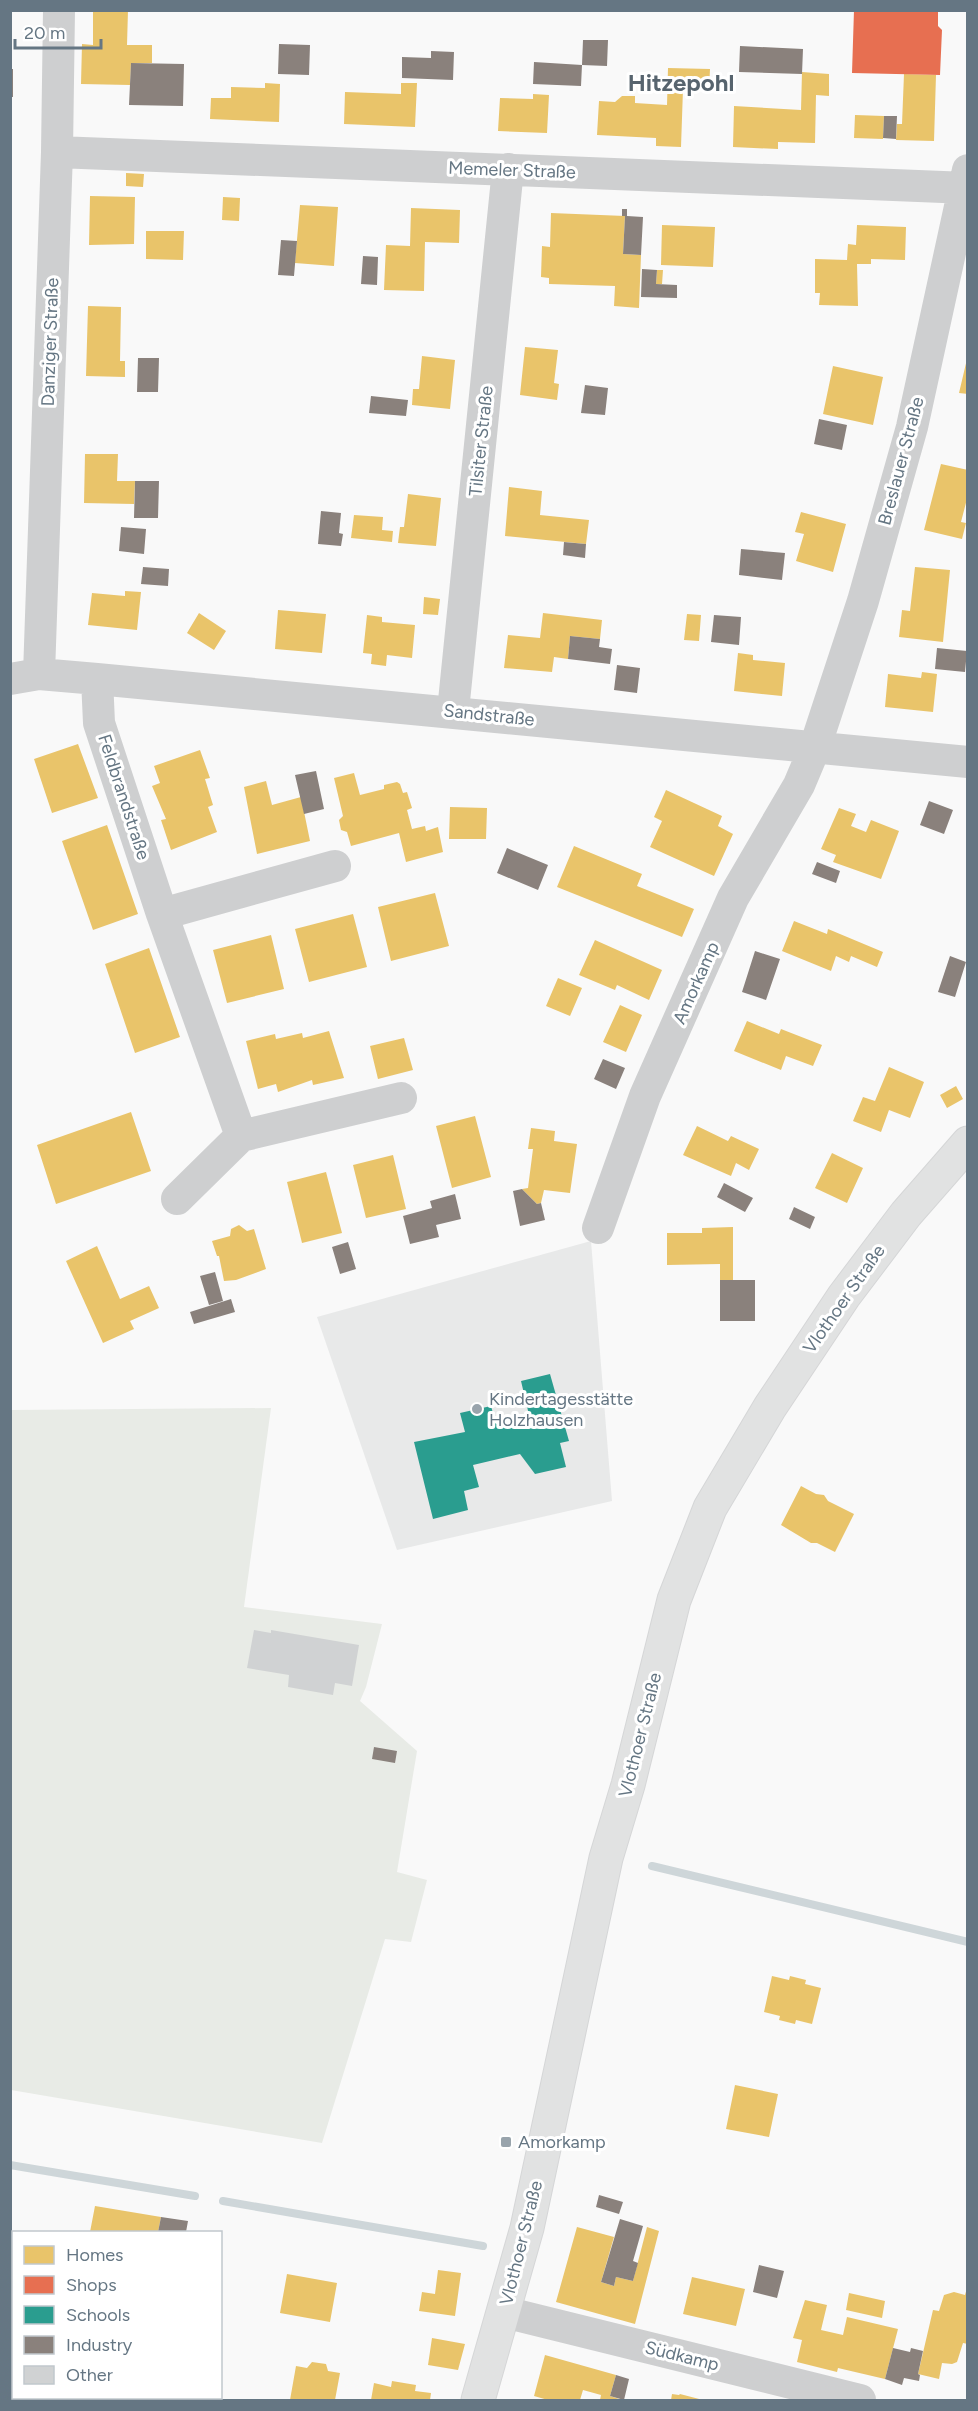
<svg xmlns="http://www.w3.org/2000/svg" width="978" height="2411" viewBox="0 0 978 2411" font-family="Figtree,sans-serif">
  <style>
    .built { fill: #e8e9e9 }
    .green { fill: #e8ebe6 }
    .homes { fill: #e9c46a }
    .shops { fill: #e76f51 }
    .schools { fill: #2a9d8f }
    .industry { fill: #8a817c }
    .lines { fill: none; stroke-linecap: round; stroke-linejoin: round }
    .stream { stroke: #ced6d9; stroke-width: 8 }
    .building { fill: #d0d2d3 }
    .secondary-casing { stroke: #d5d6d7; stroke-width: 35 }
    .street { stroke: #cecfd0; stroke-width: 32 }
    .secondary { stroke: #e1e2e2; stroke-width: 33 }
    .poi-dot { fill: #99a4ac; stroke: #fff; stroke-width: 2 }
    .labels { text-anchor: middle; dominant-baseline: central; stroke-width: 6; stroke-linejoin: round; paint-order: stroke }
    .street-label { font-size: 18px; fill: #657683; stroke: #fff }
    .poi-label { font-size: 18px; fill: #657683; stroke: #fff; text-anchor: start }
    .district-label { font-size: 24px; font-weight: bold; fill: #57646e; stroke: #fff }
  </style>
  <rect width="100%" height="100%" fill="#f9f9f9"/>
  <path class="built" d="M591,1241l21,260 -215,49 -80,-233z"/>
  <path class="green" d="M271,1408l-27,199 138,17 -16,63 -6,14 57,50 -20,121 30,8 -16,62 -26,-3 -63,204 -311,-53 -1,-680z"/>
  <path class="homes" d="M93,10h35l-1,35h25v18h-21l-1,22 -49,-1 1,-40 11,1z
    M668,68l42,1 -1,21 -26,-1 -2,58 -25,-1v-8l-59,-3 2,-34 16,1 7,-6h13v7l32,2z
    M802,72l27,2v22l-13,-1 -1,48 -37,-1v7l-45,-2 1,-41 67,4z
    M904,74l32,1 -2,66 -38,-1 1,-16h5z
    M265,83l15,1 -1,38 -69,-3 1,-21h20v-11l34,1z
    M401,83h16l-2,44 -71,-3 1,-32 56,2z
    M533,94l16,1 -2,38 -49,-2 2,-33 33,1z
    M855,115l29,1 -1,23 -29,-1z
    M126,173l18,1 -1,13 -17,-1z
    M90,196l45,1 -1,47 -45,1z
    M223,197l17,1 -1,23 -17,-1z
    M300,205l38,2 -4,59 -39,-3z
    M411,208l49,2 -1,33 -34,-1 -1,49 -40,-1 2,-45 24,1z
    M551,213l74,3 -2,38 18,1 -2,53 -25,-2 1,-20 -66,-2v-6l-8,-1 1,-31 8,1z
    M662,225l53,2 -2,40 -52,-2z
    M857,225l49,2 -1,33 -34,-1v5h-14l1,42 -39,-1 1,-12h-5v-34l32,1 1,-16 8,1z
    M146,231h38l-1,29 -37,-1z
    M657,270h6l-1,14h-6z
    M88,306l33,1 -1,54h5v16l-39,-1z
    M525,347l33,3 -4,33 5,1 -2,16 -37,-5z
    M422,356l33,4 -5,49 -38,-4 1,-16h6z
    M967,359l1,1v34l-9,-1z
    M833,366l50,11 -10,48 -50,-11z
    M85,454h33l-1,27h18l-1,23 -50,-1z
    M941,464l27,6v25l-7,27 5,1 -4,16 -38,-9z
    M509,487l33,4 -2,24 49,5 -3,24 -81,-8z
    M408,494l33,4 -5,48 -38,-3 2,-16h4z
    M801,512l45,12 -13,48 -37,-11 8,-27 -9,-2z
    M354,515l29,2 -1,13 11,1 -1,11 -41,-4z
    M915,567l35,3 -7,72 -44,-5 3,-27 8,1z
    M125,591l16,1 -4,38 -49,-5 4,-32 33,3z
    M424,597l16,2 -2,16 -15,-1z
    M278,610l48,4 -4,39 -47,-4z
    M199,613l27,18 -12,19 -27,-17z
    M543,613l59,7 -2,19 -30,-3 -2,23 -14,-2 -2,15 -48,-4 4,-33 32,3z
    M687,614l14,1 -2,26 -15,-1z
    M367,615l15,2v5l33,3 -3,33 -25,-3 -1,11 -15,-2 1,-10 -9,-1z
    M738,653l15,2v5l32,3 -3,33 -48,-5z
    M922,672l15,2 -4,38 -48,-5 3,-33 33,4z
    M78,744l20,54 -46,15 -18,-54z
    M200,750l10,28 -5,1 8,26 -5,2 9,25 -46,18 -10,-30 5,-1 -14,-33 8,-3 -6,-17z
    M354,773l6,22 24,-6v-4l13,-3 3,2 3,9 4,-1 5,16 -5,2 5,19 13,-3 1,5 12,-4 5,25 -37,10 -7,-29 -48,13 -4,-14 -6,-2 -2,-10 4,-4 -9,-38z
    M266,781l6,24 29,-8 9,44 -53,13 -13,-67z
    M666,790l56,26 -4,10 15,8 -19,42 -64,-29 12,-26 -8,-4z
    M450,807l37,1 -1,31h-37z
    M839,808l17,6 -5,12 15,6 5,-12 28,11 -18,48 -48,-17 3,-7 -15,-6z
    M107,825l31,89 -45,16 -31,-89z
    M574,846l68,28 -5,12 57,23 -12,28 -125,-50z
    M435,893l14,53 -58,15 -13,-54z
    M353,914l14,53 -58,15 -14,-53z
    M794,921l33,13 1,-5 55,23 -6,15 -26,-11 -2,6 -13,-6 -5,15 -49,-20z
    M271,935l13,54 -57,14 -14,-53z
    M595,940l67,30 -13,30 -32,-15 -2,5 -36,-15z
    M149,948l31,89 -45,16 -30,-89z
    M558,978l24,10 -12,28 -24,-10z
    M620,1005l22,10 -16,37 -23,-10z
    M747,1021l32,13 2,-5 41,16 -9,21 -27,-10 -5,14 -47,-19z
    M329,1031l15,47 -31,7 -1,-5 -34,12 -2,-8 -18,5 -12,-48 29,-7 1,5 26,-6 1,5z
    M404,1038l9,32 -35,9 -8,-33z
    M889,1067l35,15 -14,36 -21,-8 -8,22 -28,-11 10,-24 12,4z
    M956,1086l7,13 -16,9 -7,-13z
    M131,1112l20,59 -95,33 -19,-59z
    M475,1116l16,61 -39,11 -16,-62z
    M697,1126l31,15 3,-5 28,13 -10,21 -13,-7 -5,13 -48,-21z
    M531,1128l24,3 -1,10 23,3 -7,49 -26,-3 -3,13 -4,1 -15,-15 6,-1 5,-39h-5z
    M832,1153l31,15 -16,35 -32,-15z
    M393,1155l13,54 -40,9 -13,-53z
    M326,1172l16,61 -40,10 -15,-61z
    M239,1225l8,6 7,-2 12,40 -30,11 -12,1 -5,-25h-2l-5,-15 18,-5 1,-7z
    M733,1227v53h-13v-16l-53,1v-32h35v-5z
    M97,1246l23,53 29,-13 10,22 -29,13 4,8 -31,14 -37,-82z
    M801,1486l15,8 8,1 4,6 26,13 -19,38 -18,-9h-6l-30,-18z
    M772,1976l17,4 1,-4 16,4 -1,4 16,4 -9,36 -16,-4 -1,4 -16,-4 1,-4 -16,-4z
    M735,2085l43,9 -9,43 -43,-8z
    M95,2206l66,11 -3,15h-68z
    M577,2227l37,10 -13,45 13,4 2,-9 17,4 14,-54 12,4 -24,93 -79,-22z
    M438,2270l23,3 -6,43 -36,-5 3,-19 13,2z
    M287,2274l50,9 -7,39 -50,-9z
    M692,2277l53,12 -9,37 -53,-12z
    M967,2288l1,56 -5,-1 -6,19 -5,2 -10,-1 -3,16 -21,-5 15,-64 6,1 5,-16 10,-3 11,3z
    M849,2293l36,8 -3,17 -36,-8z
    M805,2300l22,5 -6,25 22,5 4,-18 51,12 -13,50 -47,-11 -1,4 -40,-10 5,-22 -9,-2z
    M432,2338l33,6 -7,26 -30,-5z
    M545,2355l71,20 -6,21 12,4h-22l1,-5 -18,-5 -3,10h-32l-14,-4z
    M312,2362l14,2 2,7 12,2 -5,27h-45l6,-34 11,2z
    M392,2381l24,4 -1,6 16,2 -1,7h-59l3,-17 17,4z
    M672,2394l7,1 1,-1 23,6h-32z"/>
  <path class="shops" d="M854,10h84v16l4,4 -2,45 -88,-2z"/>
  <path class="schools" d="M550,1374l19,67 -9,2 6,24 -31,7 -15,-20 -47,11 6,22 -15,4 4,19 -35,9 -19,-77 51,-10 -5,-19 31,-7 5,18 33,-9 -8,-34z"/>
  <path class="industry" d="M583,40h25l-1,26 -25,-1z
    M279,44l31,1 -1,30 -31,-1z
    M740,46l63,3 -1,25 -63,-2z
    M431,51l23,1 -1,28 -51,-2v-21l29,1z
    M534,62l48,3 -1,21 -48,-2z
    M131,63l53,1 -1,42 -54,-1z
    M10,69h3v28h-3z
    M884,116h13l-1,23 -13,-1z
    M622,209h5v7l16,1 -2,38 -18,-1 2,-38h-3z
    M281,240l16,1 -3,35 -16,-1z
    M363,256l15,1 -1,28 -16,-1z
    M642,269l15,1 -1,14 21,1v13l-36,-1z
    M138,358h21l-1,34h-21z
    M585,385l23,3 -3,27 -24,-2z
    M371,396l37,4 -2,16 -37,-3z
    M819,419l28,6 -5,25 -28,-6z
    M135,481h24l-1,37h-24z
    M321,511l20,2 -2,20 4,1 -2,12 -23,-2z
    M121,527l25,2 -2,25 -25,-3z
    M564,542l22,2 -1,14 -22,-3z
    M741,549l44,4 -3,27 -43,-5z
    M143,567l26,2 -1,17 -27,-2z
    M714,615l27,2 -2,28 -28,-3z
    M570,636l30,3 -1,8 13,2 -2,15 -42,-5z
    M937,648l30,3 -2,21 -30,-3z
    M617,665l23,3 -3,25 -23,-3z
    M316,771l8,38 -20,5 -9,-39z
    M929,801l24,9 -9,24 -24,-9z
    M507,848l41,17 -10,25 -41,-17z
    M817,862l23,9 -4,12 -24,-9z
    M755,951l25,8 -14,41 -24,-8z
    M950,956l16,6 -11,35 -17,-5z
    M603,1059l22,9 -9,21 -22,-10z
    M724,1183l29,15 -8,14 -28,-15z
    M522,1189l15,15 4,-1 4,17 -25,6 -7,-35z
    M455,1194l6,25 -25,6 3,12 -29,7 -7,-28 29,-8 -2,-7z
    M794,1207l21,10 -5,12 -21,-10z
    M348,1242l8,27 -16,5 -8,-27z
    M215,1272l8,29 -14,4 -9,-29z
    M720,1280h35v41h-35z
    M231,1299l4,13 -41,12 -4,-12z
    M374,1747l23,4 -2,12 -23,-4z
    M599,2195l24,7 -4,12 -23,-7z
    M161,2217l27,4 -2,11h-28z
    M620,2219l23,7 -10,35 5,2 -5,18 -17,-4 -2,9 -13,-4z
    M759,2265l25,6 -7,27 -24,-6z
    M893,2348l17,4 1,-4 12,3 -5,23 2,1 -1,6 -15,-3 -2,7 -17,-6z
    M616,2375l13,4 -5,21 -14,-4z"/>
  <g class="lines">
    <path class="stream" d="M652,1866l316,76
      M10,2165l185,31
      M223,2201l260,45"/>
  </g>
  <path class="building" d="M254,1630l17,3v-3l88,15 -7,41 -17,-3 -2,12 -45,-8 1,-12 -42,-7z"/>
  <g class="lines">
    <defs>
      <path id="secondary" d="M478,2400l49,-172 79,-370 22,-73 46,-185 36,-92 60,-101 74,-111 62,-82 62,-71"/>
    </defs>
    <use href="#secondary" class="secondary-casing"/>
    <path class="street" d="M57,152l911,36
      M39,674l18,-522 2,-142
      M10,679l29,-5 58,5 871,83
      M97,679l2,44 63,191 173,-48
      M453,711l55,-542
      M162,914l79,222 160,-38
      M177,1199l64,-63
      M598,1228l47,-132 88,-198 66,-113 16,-38 48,-146 49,-174 56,-257
      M504,2312l356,88"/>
    <use href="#secondary" class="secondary"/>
  </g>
  <g class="poi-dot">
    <circle cx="477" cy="1409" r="6"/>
    <rect x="500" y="2136" width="12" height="12" rx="3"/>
  </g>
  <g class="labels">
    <g class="street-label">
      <text transform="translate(512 170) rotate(2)">Memeler Straße</text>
      <text transform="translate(50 342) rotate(-88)">Danziger Straße</text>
      <text transform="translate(481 441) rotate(-84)">Tilsiter Straße</text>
      <text transform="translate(901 461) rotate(-75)">Breslauer Straße</text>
      <text transform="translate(489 715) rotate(6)">Sandstraße</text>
      <text transform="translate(124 797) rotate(72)">Feldbrandstraße</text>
      <text transform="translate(696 983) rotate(-66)">Amorkamp</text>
      <text transform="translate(844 1299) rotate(-55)">Vlothoer Straße</text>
      <text transform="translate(640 1735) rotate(-76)">Vlothoer Straße</text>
      <text transform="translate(521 2243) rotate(-76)">Vlothoer Straße</text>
      <text transform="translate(682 2356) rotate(14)">Südkamp</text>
    </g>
    <g class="poi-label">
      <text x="489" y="1399">Kindertagesstätte<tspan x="489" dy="21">Holzhausen</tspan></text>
      <text x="518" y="2142">Amorkamp</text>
    </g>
    <g class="district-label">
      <text x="681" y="82">Hitzepohl</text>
    </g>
  </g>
  <rect width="978" height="2411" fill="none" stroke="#657683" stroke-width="24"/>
  <rect x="12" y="2231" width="210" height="168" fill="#ffffff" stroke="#c1c8cd" stroke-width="1.5"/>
  <rect x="24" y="2246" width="30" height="18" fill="#e9c46a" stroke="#c1c8cd" stroke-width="1.5"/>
  <text x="66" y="2261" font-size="18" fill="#657683">Homes</text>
  <rect x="24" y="2276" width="30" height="18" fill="#e76f51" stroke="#c1c8cd" stroke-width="1.5"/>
  <text x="66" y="2291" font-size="18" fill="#657683">Shops</text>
  <rect x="24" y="2306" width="30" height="18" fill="#2a9d8f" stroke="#c1c8cd" stroke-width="1.5"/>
  <text x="66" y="2321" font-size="18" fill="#657683">Schools</text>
  <rect x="24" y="2336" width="30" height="18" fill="#8a817c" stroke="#c1c8cd" stroke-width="1.5"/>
  <text x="66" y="2351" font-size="18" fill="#657683">Industry</text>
  <rect x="24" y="2366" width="30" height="18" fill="#d0d2d3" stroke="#c1c8cd" stroke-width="1.5"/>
  <text x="66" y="2381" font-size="18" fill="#657683">Other</text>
  <path d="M15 39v9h86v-9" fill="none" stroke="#657683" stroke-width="3"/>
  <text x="24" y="39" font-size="18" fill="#657683" stroke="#ffffff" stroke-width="4.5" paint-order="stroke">20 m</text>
</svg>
